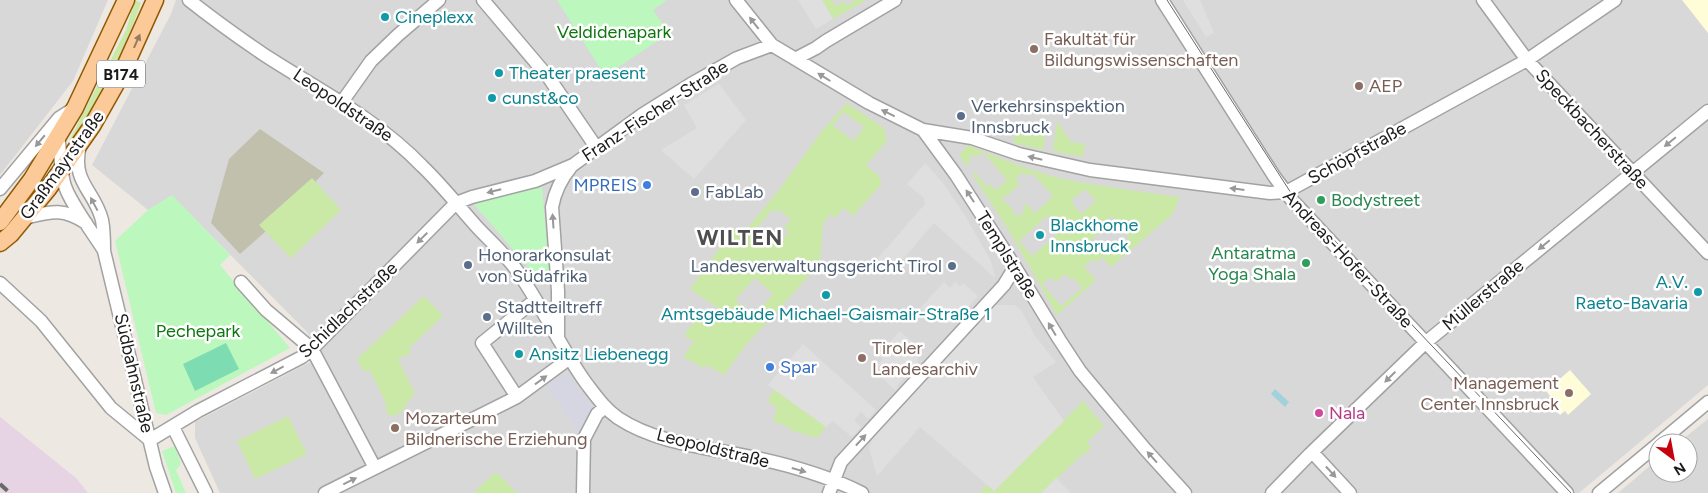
<svg xmlns="http://www.w3.org/2000/svg" width="1708" height="493" viewBox="0 0 1708 493" font-family="Figtree,sans-serif">
  <style>
    .residential { fill: #d9d8d8 }
    .industrial { fill: #e6d3e4 }
    .education { fill: #fffcd8 }
    .construction { fill: #c1c0ac }
    .grass { fill: #cae8a6; fill-rule: evenodd }
    .park { fill: #bcf8bd }
    .pitch { fill: #7edcb2 }
    .parking { fill: #dfdfdf }
    .plaza { fill: #d5d6e2 }
    .water { fill: #a1d1db }
    .lines { fill: none; stroke-linecap: round; stroke-linejoin: round }
    .minor-casing { stroke: #a2a2a2; stroke-width: 15 }
    .major-casing { stroke: #915901; stroke-width: 19 }
    .minor { stroke: #fff; stroke-width: 12 }
    .major { stroke: #fbca98; stroke-width: 16 }
    .tram { stroke: #696969; stroke-width: 1 }
    .rail { stroke: #696969; stroke-width: 4; stroke-dasharray: 10 10; stroke-linecap: butt }
    .oneway { fill: #989898 }
    .oneway2 { fill: #967b60 }
    .culture-dot { fill: #0f9aa8; stroke: #fff; stroke-width: 2 }
    .education-dot { fill: #8d6e63; stroke: #fff; stroke-width: 2 }
    .service-dot { fill: #5c6f8a; stroke: #fff; stroke-width: 2 }
    .shop-dot { fill: #3f7fe0; stroke: #fff; stroke-width: 2 }
    .leisure-dot { fill: #2e9e5b; stroke: #fff; stroke-width: 2 }
    .hotel-dot { fill: #d1479c; stroke: #fff; stroke-width: 2 }
    .labels { text-anchor: middle; dominant-baseline: central; stroke-width: 5; stroke-linejoin: round; paint-order: stroke }
    .shield { fill: #fff; stroke: #5f5f5f; stroke-width: 1 }
    .shield-label { font-size: 16px; font-weight: bold; fill: #1b1b1b }
    .culture-label { font-size: 18px; fill: #0d838f; stroke: #fff; text-anchor: start }
    .park-label { font-size: 18px; fill: #0c770e; stroke: #fff }
    .education-label { font-size: 18px; fill: #785e54; stroke: #fff; text-anchor: start }
    .street-label { font-size: 18px; fill: #1b1b1b; stroke: #fff }
    .service-label { font-size: 18px; fill: #4e5e75; stroke: #fff; text-anchor: start }
    .shop-label { font-size: 18px; fill: #366cbe; stroke: #fff; text-anchor: end }
    .leisure-label { font-size: 18px; fill: #27864d; stroke: #fff; text-anchor: start }
    .hotel-label { font-size: 18px; fill: #b23c85; stroke: #fff; text-anchor: start }
    .district-label { font-size: 22px; font-weight: bold; letter-spacing: 1px; fill: #4e4e4e; stroke: #fff }
  </style>
  <rect width="100%" height="100%" fill="#ede8e1"/>
  <path class="residential" d="M0,0h108l-35,81 -73,94z
    M176,0h1532v385l-129,108h-1359l-25,-55v-16l129,-67 -18,-24 -134,-135 -24,14 -56,-45 79,-151z
    M1708,419v74h-90l40,-34v14h30v-30h-10z"/>
  <path class="industrial" d="M0,417l76,61 12,15h-88z"/>
  <path class="education" d="M1682,0h26v33l-22,-28z
    M1570,370l21,24 -23,21 -3,-4 -5,4 -14,-14 5,-4 -5,-6z"/>
  <path class="construction" d="M260,129l64,44 -59,59 -25,22 -29,-31 18,-64z"/>
  <path class="grass" d="M135,0l6,3c-17,49 -42,96 -70,139l-2,-1 57,-111z
    M822,0h10l4,6 8,-5 3,5 8,-6h11l-33,19z
    M847,103l37,25 3,13 -21,24 14,12 1,8 -28,31 -9,-8 -9,10 -4,-4 -8,9 -3,41 -74,81 -22,30 -17,-10 -3,3 -21,-11 11,-16 -10,-5 17,-25 11,7 2,-2 2,1 5,-7 -31,-21 44,-61 8,7 37,-45 42,-58zM843,112l21,15 -10,14 -21,-15zM773,209l4,4 3,-3 11,10 -7,8 5,4 -10,11 -5,-4 -4,4 -12,-10 3,-4 -3,-3zM755,278l18,16 -19,22 -19,-16z
    M1044,118l3,6 -4,26 -29,-7v-7z
    M1057,121l14,21 14,2 -2,13 -30,-6z
    M968,145c36,15 72,30 110,37 34,6 68,10 102,15l-7,17 -62,53 -9,-10 -6,6 -3,-4 -9,8 12,13 -39,35 -46,-81 -38,-59 1,-3 13,15 3,-3 6,6 11,-10 -24,-28 -7,5 -3,-2 -4,4 2,2 -5,4 -7,-10zM1023,172l5,4 4,-3 21,23 -18,17 -10,-10 -3,12h-9l1,-4 -8,-9h-3v-6h4l13,-12 -5,-5zM1085,189l11,12 -15,13 -10,-13zM1048,215l14,15 -30,26 -13,-15zM1111,216l18,21 -4,4 2,3 -9,8 -4,-3 -9,7 -9,-10 1,-1 -5,-6 8,-7 -3,-4zM1065,274l4,5 3,-2 10,11 -21,18 -19,-22 9,-7 4,5z
    M312,178l29,32 -50,48 -32,-33z
    M424,296l19,20 -34,32 2,5 -13,6 17,34 -11,14 1,3 -12,6 -5,-1 -3,-8 2,-2 -18,-36 -5,3 -7,-13z
    M774,389l52,38 -9,11 -27,-8v-2l-5,-2v-1l-12,-3 4,-14 -9,-7z
    M1083,401l21,25 -17,16 4,5 -5,7 -2,-1 -43,40h-62l8,-8 7,6z
    M288,416l19,38 -52,25 -18,-38z
    M496,472l21,21h-44z"/>
  <path class="park" d="M557,0h110l-14,10 16,23 -64,43z
    M542,186l7,85 -12,6 -64,-74z
    M172,195l58,60 -10,10 70,83 -124,67 -10,-2 -41,-172 33,-31z
    M175,446l6,18 -5,6 10,23h-10l-14,-42z"/>
  <path class="pitch" d="M226,343l13,26 -44,22 -12,-27z"/>
  <path class="parking" d="M798,0h24l11,19 -17,10z
    M1183,0h17l14,33 -8,4z
    M719,84l27,36 -52,59 -33,-29 36,-22 -13,-23z
    M925,163l18,20 23,34 25,44 4,17 -61,-55 -45,52 -7,-6 -4,5 -8,-7 55,-63 -1,-6 -17,-14z
    M944,282l6,6 5,-6 5,5 3,-4 15,13 -24,27 -19,-1 -15,-14z
    M991,305h23l7,5 14,26 21,26 -23,15 31,44 -70,70 -74,-64 -43,49 -8,-28 6,-16z
    M900,331l15,13 3,18 -20,22 -2,7 -17,-16 4,-5 -6,-5 6,-6 -5,-4z
    M803,344l73,66 -8,9 -7,-7 -7,8 7,7 -9,10 -19,-16 -7,6 -58,-42z
    M1056,478l15,15h-30z"/>
  <path class="plaza" d="M562,375h7l28,39 -13,25 -38,-53z"/>
  <path class="water" d="M1275,389l14,13 -4,5 -14,-13z"/>
  <g class="lines">
    <defs>
      <path id="minor" d="M189,0c24,19 49,37 74,54 55,36 113,64 159,112 20,19 37,41 55,61 14,15 30,29 41,45 25,36 43,76 68,111 10,13 19,26 32,35 38,25 86,29 129,38 39,8 79,19 115,37
        M483,0l66,78 47,69
        M736,0l36,45 97,58 54,27 33,45 59,92 44,72 21,32 65,78 40,44
        M1162,0l112,176 17,23 276,294
        M1483,0l44,60 181,193
        M795,59l21,-11 10,-7 69,-41
        M342,102l29,-41 27,-26 41,-35
        M923,130l49,8 47,16 71,16 180,23 16,-1 241,-132 88,-60
        M58,137c3,15 2,31 6,46 4,17 29,50 39,66
        M80,145c-9,38 14,44 22,75 2,10 2,22 2,31l52,216 9,26
        M0,189l59,-71 14,-9
        M24,218c26,-6 38,-11 62,5
        M241,282l25,28 46,39 63,119
        M0,283l41,38 70,87 39,32
        M558,339v-48l-6,-84c3,-16 9,-28 19,-40
        M517,397l-35,-54 53,-43
        M173,427l33,66
        M150,440l48,-29 104,-54 10,-8 144,-146 16,-6 63,-16 38,-16 70,-51 48,-30 46,-26 35,-13
        M1659,443l49,-41
        M1312,452l38,41
        M325,493l192,-96 53,-39
        M583,493l1,-54 13,-25 8,-7
        M829,493l12,-31 163,-177 11,-18
        M1272,493l38,-39 115,-111 283,-232
        M1599,493l59,-49"/>
      <path id="major" d="M0,222l32,-43 43,-71 51,-108
        M0,243l11,-9 37,-45 44,-63 30,-53 33,-73"/>
    </defs>
    <use href="#minor" class="minor-casing"/>
    <use href="#major" class="major-casing"/>
    <use href="#minor" class="minor"/>
    <use href="#major" class="major"/>
    <path class="tram" d="M1167,0l124,193 125,136 155,164"/>
    <path class="rail" d="M0,484l10,9"/>
  </g>
  <defs><path id="oneway-solid" d="M-6-.8H1V-3.2L6.5 0L1 3.2V.8H-6Z" transform="scale(1.25)"/></defs>
  <g class="oneway">
    <use href="#oneway-solid" transform="translate(754 23) rotate(-128)"/>
    <use href="#oneway-solid" transform="translate(824 77) rotate(-148)"/>
    <use href="#oneway-solid" transform="translate(888 113) rotate(-154)"/>
    <use href="#oneway-solid" transform="translate(40 141) rotate(130)"/>
    <use href="#oneway-solid" transform="translate(1670 142) rotate(141)"/>
    <use href="#oneway-solid" transform="translate(1035 158) rotate(-167)"/>
    <use href="#oneway-solid" transform="translate(1237 189) rotate(-173)"/>
    <use href="#oneway-solid" transform="translate(494 191) rotate(166)"/>
    <use href="#oneway-solid" transform="translate(970 196) rotate(-123)"/>
    <use href="#oneway-solid" transform="translate(94 204) rotate(-118)"/>
    <use href="#oneway-solid" transform="translate(553 221) rotate(-94)"/>
    <use href="#oneway-solid" transform="translate(422 238) rotate(135)"/>
    <use href="#oneway-solid" transform="translate(1544 245) rotate(140)"/>
    <use href="#oneway-solid" transform="translate(1052 329) rotate(-121)"/>
    <use href="#oneway-solid" transform="translate(277 370) rotate(152)"/>
    <use href="#oneway-solid" transform="translate(1390 377) rotate(136)"/>
    <use href="#oneway-solid" transform="translate(541 380) rotate(-36)"/>
    <use href="#oneway-solid" transform="translate(861 440) rotate(-47)"/>
    <use href="#oneway-solid" transform="translate(1152 457) rotate(-132)"/>
    <use href="#oneway-solid" transform="translate(799 470) rotate(16)"/>
    <use href="#oneway-solid" transform="translate(1331 472) rotate(47)"/>
    <use href="#oneway-solid" transform="translate(350 481) rotate(-26)"/>
  </g>
  <use class="oneway2" href="#oneway-solid" transform="translate(137 41) rotate(-66)"/>
  <g class="culture-dot">
    <circle cx="385" cy="17" r="5"/>
    <circle cx="499" cy="73" r="5"/>
    <circle cx="492" cy="98" r="5"/>
    <circle cx="1040" cy="235" r="5"/>
    <circle cx="1698" cy="292" r="5"/>
    <circle cx="826" cy="295" r="5"/>
    <circle cx="519" cy="354" r="5"/>
  </g>
  <g class="education-dot">
    <circle cx="1034" cy="49" r="5"/>
    <circle cx="1359" cy="86" r="5"/>
    <circle cx="862" cy="358" r="5"/>
    <circle cx="1569" cy="393" r="5"/>
    <circle cx="395" cy="428" r="5"/>
  </g>
  <g class="service-dot">
    <circle cx="961" cy="116" r="5"/>
    <circle cx="695" cy="192" r="5"/>
    <circle cx="468" cy="265" r="5"/>
    <circle cx="952" cy="266" r="5"/>
    <circle cx="487" cy="317" r="5"/>
  </g>
  <g class="shop-dot">
    <circle cx="647" cy="185" r="5"/>
    <circle cx="770" cy="367" r="5"/>
  </g>
  <g class="leisure-dot">
    <circle cx="1321" cy="200" r="5"/>
    <circle cx="1306" cy="263" r="5"/>
  </g>
  <circle class="hotel-dot" cx="1319" cy="413" r="5"/>
  <g class="labels">
    <rect class="shield" x="97" y="60.5" width="48" height="27" rx="4"/>
    <g class="shield-label">
      <text x="121" y="74">B174</text>
    </g>
    <g class="culture-label">
      <text x="395" y="17">Cineplexx</text>
      <text x="509" y="73">Theater praesent</text>
      <text x="502" y="98">cunst&amp;co</text>
      <text x="1050" y="225">Blackhome<tspan x="1050" dy="21">Innsbruck</tspan></text>
      <text x="1688" y="282" text-anchor="end">A.V.<tspan x="1688" dy="21">Raeto-Bavaria</tspan></text>
      <text x="826" y="314" text-anchor="middle">Amtsgebäude Michael-Gaismair-Straße 1</text>
      <text x="529" y="354">Ansitz Liebenegg</text>
    </g>
    <g class="park-label">
      <text x="614" y="32">Veldidenapark</text>
      <text x="198" y="331">Pechepark</text>
    </g>
    <g class="education-label">
      <text x="1044" y="39">Fakultät für<tspan x="1044" dy="21">Bildungswissenschaften</tspan></text>
      <text x="1369" y="86">AEP</text>
      <text x="872" y="348">Tiroler<tspan x="872" dy="21">Landesarchiv</tspan></text>
      <text x="1559" y="383" text-anchor="end">Management<tspan x="1559" dy="21">Center Innsbruck</tspan></text>
      <text x="405" y="418">Mozarteum<tspan x="405" dy="21">Bildnerische Erziehung</tspan></text>
    </g>
    <g class="street-label">
      <text transform="translate(343 105) rotate(34)">Leopoldstraße</text>
      <text transform="translate(655 111) rotate(-33)">Franz-Fischer-Straße</text>
      <text transform="translate(1592 129) rotate(47)">Speckbacherstraße</text>
      <text transform="translate(1357 153) rotate(-29)">Schöpfstraße</text>
      <text transform="translate(62 165) rotate(-54)">Graßmayrstraße</text>
      <text transform="translate(1007 255) rotate(58)">Templstraße</text>
      <text transform="translate(1348 259) rotate(47)">Andreas-Hofer-Straße</text>
      <text transform="translate(1483 295) rotate(-40)">Müllerstraße</text>
      <text transform="translate(348 310) rotate(-44)">Schidlachstraße</text>
      <text transform="translate(134 373) rotate(77)">Südbahnstraße</text>
      <text transform="translate(713 448) rotate(14)">Leopoldstraße</text>
    </g>
    <g class="service-label">
      <text x="971" y="106">Verkehrsinspektion<tspan x="971" dy="21">Innsbruck</tspan></text>
      <text x="705" y="192">FabLab</text>
      <text x="478" y="255">Honorarkonsulat<tspan x="478" dy="21">von Südafrika</tspan></text>
      <text x="942" y="266" text-anchor="end">Landesverwaltungsgericht Tirol</text>
      <text x="497" y="307">Stadtteiltreff<tspan x="497" dy="21">Willten</tspan></text>
    </g>
    <g class="shop-label">
      <text x="637" y="185">MPREIS</text>
      <text x="780" y="367" text-anchor="start">Spar</text>
    </g>
    <g class="leisure-label">
      <text x="1331" y="200">Bodystreet</text>
      <text x="1296" y="253" text-anchor="end">Antaratma<tspan x="1296" dy="21">Yoga Shala</tspan></text>
    </g>
    <g class="hotel-label">
      <text x="1329" y="413">Nala</text>
    </g>
    <g class="district-label">
      <text x="740" y="237">WILTEN</text>
    </g>
  </g>
  <g transform="translate(1673 458) rotate(148)"><circle r="24" fill="#ffffff" stroke="#a4a4a4"/>
  <path d="M0-4L9 19L0 12L-9 19Z" fill="#c5020d"/>
  <text y="-8" font-size="14" font-weight="bold" text-anchor="middle" fill="#1b1b1b">N</text>
  </g>
</svg>
